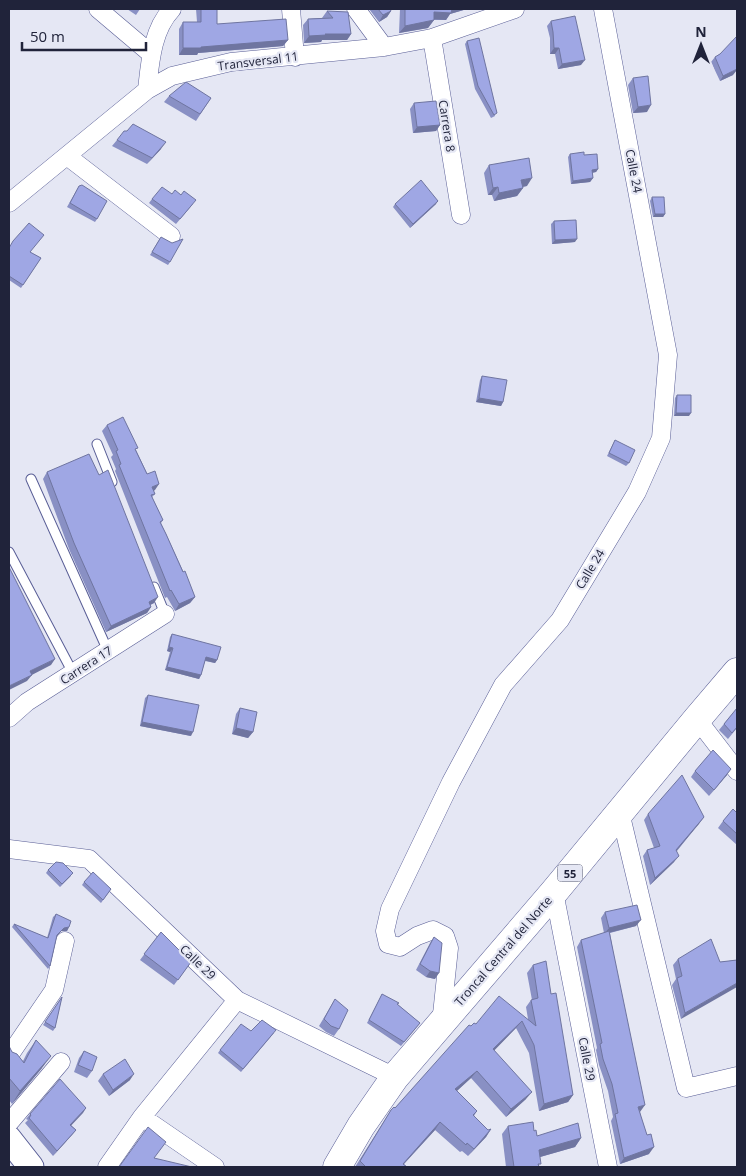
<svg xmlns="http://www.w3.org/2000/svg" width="746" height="1176" viewBox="0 0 746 1176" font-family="'Open Sans',sans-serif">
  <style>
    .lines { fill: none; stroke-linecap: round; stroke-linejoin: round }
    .lane-casing { stroke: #595e96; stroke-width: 11 }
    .street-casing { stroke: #595e96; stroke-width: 19 }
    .secondary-casing { stroke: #595e96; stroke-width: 27 }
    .highway-casing { stroke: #595e96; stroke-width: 29 }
    .lane { stroke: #fff; stroke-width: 9 }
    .street { stroke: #fff; stroke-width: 18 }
    .secondary { stroke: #fff; stroke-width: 25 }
    .highway { stroke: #fff; stroke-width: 28 }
    .wall { fill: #8990c4 }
    .shaded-wall { fill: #6f75a0 }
    .building { fill: #9fa7e4; stroke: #6f75a0 }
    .labels { text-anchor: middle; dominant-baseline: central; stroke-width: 4.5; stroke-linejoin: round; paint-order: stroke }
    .shield { fill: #e5e7f4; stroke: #5b5e72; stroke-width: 1 }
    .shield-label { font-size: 11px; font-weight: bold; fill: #20233a }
    .street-label { font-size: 12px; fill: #20233a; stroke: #e5e7f4 }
  </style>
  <rect width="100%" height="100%" fill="#e5e7f4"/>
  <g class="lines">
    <defs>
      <path id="lane" d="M97,444l15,38
        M31,479l77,172
        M9,552l64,121
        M154,587l11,27"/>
      <path id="street" d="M98,9l52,44
        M291,9l4,48
        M356,9l28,38
        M432,38l29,177
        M147,90c3,-27 5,-60 25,-81
        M67,156l104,80
        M9,203l138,-113 25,-14 59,-14 153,-15 48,-9 83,-29
        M9,718l18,-16 138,-88
        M697,719l40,52
        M620,812l66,276 51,-12
        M9,849l80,10 148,141 158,77
        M554,892l54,275
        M441,1024l8,-76 -4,-12 -12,-6 -16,6 -17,11 -12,-3 -3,-13 5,-22 61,-127 52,-97 57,-65 77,-128 24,-54 7,-83 -65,-346
        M9,1056l45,-66 11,-49
        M142,1117l73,50
        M9,1123l52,-61
        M107,1167l35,-50 95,-117"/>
      <path id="secondary" d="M9,1139l22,28"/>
      <path id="highway" d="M337,1167l24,-41 34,-49 159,-185 143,-173 40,-47"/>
    </defs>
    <use href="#lane" class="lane-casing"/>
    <use href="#street" class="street-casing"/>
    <use href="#secondary" class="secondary-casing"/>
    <use href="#highway" class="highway-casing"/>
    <use href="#lane" class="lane"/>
    <use href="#street" class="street"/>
    <use href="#secondary" class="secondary"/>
    <use href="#highway" class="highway"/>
  </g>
  <path class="wall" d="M127,9h13l-4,6z
    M196,9h21v15l71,16 -5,6 -85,7 -1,2h-18v-26l4,-7h14z
    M369,9h21l1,2 -4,6 -8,5z
    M400,9h67l-17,5 -4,6h-12l-6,8 -29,5z
    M327,11l24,23 -4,6h-25l-1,2 -17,1 -1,-18 5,-6 15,-1h-1z
    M551,21l30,44 -23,4 -3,-15h-5v-16l-3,-12z
    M467,41l28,75 -4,2 -16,-29 -10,-45z
    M720,54l13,21 -13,6 -9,-19 4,-5z
    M633,78l14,34 -14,1 -5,-28z
    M169,96l42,2 -15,23 -32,-19z
    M414,103l26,22 -4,6 -23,2 -3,-24z
    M117,140l44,9 -14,15 -35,-18z
    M570,154l14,1 14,14 -2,3 -4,1 1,5 -3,4 -19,2 -3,-27z
    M489,165l38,21 -5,1 1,1 -6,8 -23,5 -2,-6h-4l-4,-22z
    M79,186l18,33 -2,3 -28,-15z
    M172,194l21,10 -17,20 -27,-21 3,-4z
    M652,197l13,17 -2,3h-10l-3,-16z
    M395,204h41l-26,24 -17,-21z
    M554,221l21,21 -23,2 -1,-20z
    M159,240l13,3 -2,19 -2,3 -18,-10z
    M9,248l21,4 11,6 -20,30 -12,-8z
    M482,376l21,26 -2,4 -25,-4 4,-22z
    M677,395l12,21h-15l1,-18z
    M107,425l29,25 19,40 -2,1 2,3 -3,3 11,23 -2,3 34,74 -5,6 -15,8 -8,-14 -2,1 -50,-127 1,-2 -5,-12 2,-2 -11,-24z
    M615,440l14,23 -3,3 -19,-10z
    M47,472l107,131 -4,2 1,2 -4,6 -41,19 -37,-83 -26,-70z
    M172,634l45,26 -2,3 -10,-2 -4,14 -2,4 -34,-9 5,-18 -3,-1 3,-14z
    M148,695l43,41 -51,-10 5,-28z
    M240,708l13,24 -5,6 -16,-4 4,-20z
    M737,708v20l-9,11 -9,-9z
    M695,771l32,4 -18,21 -18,-19z
    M737,813v32l-19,-17 5,-7z
    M648,814l56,3 -27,34 -3,11 -24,23 -7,-29 4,-6 7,-2 -10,-28z
    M48,870l23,6 -11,11 -14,-14z
    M84,882l27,7 -10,14 -19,-18z
    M605,912l31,14 -26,7 30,179 9,42 -29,10 -9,-43 2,-4 -5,-26 -9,-26 -3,-15 1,-2 -20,-101 4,-7 23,-7 -3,-15z
    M56,914l13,13 -2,4h-6l-4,5 -7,30 -2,3 -36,-42 2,-3 33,14 6,-21z
    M161,932l30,30 -17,23 -34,-25z
    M434,937l1,42 -9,-2 -10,-7 14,-27z
    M678,959l42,3 17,-2 -56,59 -9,-34 4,-6 -3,-14z
    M533,965l18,29 22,101 -5,7 -29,9 -10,-58 -13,-25 -22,22 32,49 -20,18 -35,-39 -14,13 20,20 -3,5 14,14 3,-1 -5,8 -18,19 -6,-5 -2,1 -25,-22 -31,34 3,3h-52l36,-57 4,-2 76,-82 5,-2 52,-5 -2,-12 5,-7h1l-5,-27z
    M382,994l15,10 23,19 -19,23 -34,-23z
    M62,997l-7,31 -2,3 -10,-6z
    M335,999l4,30 -5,7 -8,-4 -7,-6z
    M251,1031l23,2 -33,39 -23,-19 2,-3z
    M36,1040l6,28 -30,36 -3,-4v-54l3,6 11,9 4,-8z
    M84,1051l8,20 -5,7 -13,-6 5,-14z
    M103,1074l27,6 -21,16 -11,-15z
    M86,1108l-15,17 5,5 -23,26 -28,-33 3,-3 -2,-1 4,-5z
    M508,1126l26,5 3,5 44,2 -6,9 -35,10 -1,10h-33l-4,-33z"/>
  <path class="shaded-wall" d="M451,9h16l-17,5 -4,6 -17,-1 5,-7z
    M391,11l-4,6 -8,5 4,-7z
    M434,20l-6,8 -29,5 6,-7z
    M325,34h26l-4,6h-25l-1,2 -17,1 5,-7z
    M288,40l-5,6 -85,7 -1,2h-18l4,-7z
    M554,48h5l-4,6h-5z
    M585,60l-4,5 -23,4 4,-5z
    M737,69v1l-4,5 -13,6 3,-5z
    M651,105l-4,7 -14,1 5,-6z
    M440,125l-4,6 -23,2 4,-6z
    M166,142l-5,7 -14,15 5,-6z
    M598,169l-2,3 -6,1 2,-3z
    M532,178l-5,8 -11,2 5,-8z
    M593,178l-3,4 -19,2 2,-3z
    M498,187l-6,8h-4l5,-7z
    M523,188l-6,8 -23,5 5,-8z
    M438,201l-2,3 -26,24 3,-4z
    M655,214h10l-2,3h-10z
    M577,239l-2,3 -23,2 3,-4z
    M479,398l24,4 -2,4 -25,-4z
    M676,413h15l-2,3h-15z
    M159,484l-4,6 -8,4 5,-7z
    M158,597l-4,6 -10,5 5,-6z
    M195,597l-5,6 -15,8 4,-7z
    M151,607l-4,6 -41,19 5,-6z
    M169,647l4,1 -3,4 -3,-1z
    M206,657l11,3 -2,3 -12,-3z
    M55,659l-4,6 -25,13 4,-7z
    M167,667l34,8 -2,4 -34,-9z
    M32,675l-5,6 -18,9v-4z
    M142,722l51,10 -2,4 -51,-10z
    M236,728l17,4 -5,6 -16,-4z
    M731,769l-4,6 -18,21 5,-6z
    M704,817l-5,7 -27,32 4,-6z
    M679,856l-5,6 -24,23 5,-7z
    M641,920l-5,6 -32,8 5,-6z
    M69,927l-2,4h-6l-6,7 9,-10z
    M430,971l9,2 -4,6 -9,-2z
    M737,983v4l-56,32 4,-6z
    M522,1021l-6,7 -28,29 5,-8z
    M51,1056l-9,12 -30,36 8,-13z
    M477,1071l-6,7 -21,19 5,-8z
    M134,1074l-4,6 -21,16 4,-6z
    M532,1092l-6,7 -20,18 5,-8z
    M573,1095l-5,7 -29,9 5,-7z
    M645,1105l-5,7 -2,-5z
    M86,1108l-3,5 -16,17 3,-5z
    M440,1122l-5,8 -34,37 2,-3z
    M491,1129l-5,8 -18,19 6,-7z
    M76,1130l-4,5 -19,21 4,-5z
    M581,1138l-6,9 -42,12 6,-9z
    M654,1147l-5,7 -29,10 4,-6z"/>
  <path class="building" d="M201,9h16v15l69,-5 2,21 -87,7v1h-18v-26h18z
    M378,9h12l1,2 -8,4z
    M405,9h47l-1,4 -17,-1v8l-29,6z
    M327,11l21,1 3,22h-26l1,1 -17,1 -1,-17 25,-1z
    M575,16l10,44 -23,4 -3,-16h-5l-1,-16 -2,-11z
    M737,36v33l-14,7 -8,-19 5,-3z
    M479,38l18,75 -3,2 -16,-29 -11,-45z
    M648,76l3,29 -13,2 -5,-29z
    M186,82l25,16 -11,16 -31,-18z
    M436,101l4,24 -23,2 -3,-24z
    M133,124l33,18 -14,16 -35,-18 7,-9h3z
    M584,152v3l13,-1 1,15 -6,1 1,8 -20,3 -3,-27z
    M529,158l3,20 -11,2 2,8 -24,5 -1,-6 -5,1 -4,-23z
    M421,180l17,21 -25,23 -18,-20z
    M82,185l25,16 -10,18 -27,-16 9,-17z
    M162,187l10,7 3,-4 6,5 3,-4 12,9 -16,19 -28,-20z
    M652,197h12l1,17h-10z
    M576,220l1,19 -22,1 -1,-19z
    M29,223l15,12 -14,17 11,6 -18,27 -14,-9v-28l4,-7z
    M161,237l11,6 11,-4 -13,23 -18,-10z
    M482,376l25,4 -4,22 -24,-4z
    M677,395h14v18h-15z
    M123,417l15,31 -3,1 12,25 8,-3 4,13 -7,3 3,7 -4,1 12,25 -3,2 6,12 17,38 2,-1 10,26 -16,7 -8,-14 -1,1 -51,-126 2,-1 -5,-13 2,-1 -11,-25z
    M615,440l20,10 -6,13 -20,-10z
    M89,454l10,21 9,-5 50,127 -9,5 2,5 -40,19 -37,-83 -27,-71z
    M9,567l46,92 -25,12 2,4 -23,11z
    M172,634l49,13 -4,13 -11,-3 -5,18 -34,-8 6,-19 -4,-1z
    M148,695l51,10 -6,27 -51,-10z
    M240,708l17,4 -4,20 -17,-4z
    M737,708v19l-5,6 -8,-9z
    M713,750l18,19 -17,21 -19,-19z
    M682,775l22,42 -28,33 3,6 -24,22 -8,-28 13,-4 -12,-32z
    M733,809l4,4v21l-14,-13z
    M56,862l7,1 10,10 -11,11 -14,-14z
    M93,872l18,17 -8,11 -19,-18z
    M637,905l4,15 -32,8 -4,-16z
    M56,914l15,7 -2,6 -5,1 -7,7 -7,31 -36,-42 34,14z
    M609,931l36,174 -7,2 9,28 4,-1 3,13 -30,11 -9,-44 3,-1 -6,-29 -9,-25 -3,-15 2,-1 -21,-103z
    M161,932l30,30 -13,18 -34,-26z
    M434,937l8,6 -3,30 -9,-2 -10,-7z
    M711,939l9,23 17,-2v23l-52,30 -8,-35 5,-2 -4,-17z
    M546,961l5,33 5,-1 17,102 -29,9 -10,-59 -12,-24 -29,28 39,43 -21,17 -34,-38 -22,18 22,22 -4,4 15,15 3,-1 -17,20 -7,-6 -1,2 -26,-23 -37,42 4,3h-41l-6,-6 31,-51 3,-3 1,1 74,-83 2,1 3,-3 2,1 23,-28 37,30 -5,-26 7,-2 -5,-33z
    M382,994l17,9 -2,1 23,19 -16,19 -35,-22z
    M62,997l-7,31 -10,-6z
    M335,999l13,11 -9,19 -8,-3 -7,-7z
    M262,1020l14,10 -33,39 -23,-19 21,-26 10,7z
    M36,1040l15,16 -31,35 -11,-13v-32l3,6 5,2 7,9z
    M84,1051l13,6 -5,14 -14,-6z
    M125,1059l9,15 -21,16 -10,-16z
    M60,1079l26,29 -16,17 6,5 -19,21 -28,-33 2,-3 -1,-1z
    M533,1122l1,9 2,-1 1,6 41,-13 3,15 -42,12 2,14h-3l1,3h-25l-6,-41z
    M148,1127l18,15 -12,16 38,9h-73z"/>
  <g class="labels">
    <rect class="shield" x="557.5" y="864.5" width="25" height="17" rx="4"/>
    <g class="shield-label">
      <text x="570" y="873">55</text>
    </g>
    <g class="street-label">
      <text transform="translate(258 61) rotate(-7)">Transversal 11</text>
      <text transform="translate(447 126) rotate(81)">Carrera 8</text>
      <text transform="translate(634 171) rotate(79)">Calle 24</text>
      <text transform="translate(590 569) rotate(-59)">Calle 24</text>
      <text transform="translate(86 665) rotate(-33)">Carrera 17</text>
      <text transform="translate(503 951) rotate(-49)">Troncal Central del Norte</text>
      <text transform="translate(198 962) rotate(44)">Calle 29</text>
      <text transform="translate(587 1059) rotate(79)">Calle 29</text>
    </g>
  </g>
  <rect width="746" height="1176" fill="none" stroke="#20233a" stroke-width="20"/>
  <g transform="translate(701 45)" stroke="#e5e7f4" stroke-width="4" paint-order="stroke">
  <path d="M0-4L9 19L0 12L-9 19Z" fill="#20233a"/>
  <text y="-8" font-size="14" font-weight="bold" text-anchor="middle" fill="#20233a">N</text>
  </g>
  <path d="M22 42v8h124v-8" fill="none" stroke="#20233a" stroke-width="2.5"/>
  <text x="30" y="42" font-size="15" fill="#20233a" stroke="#e5e7f4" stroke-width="4" paint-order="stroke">50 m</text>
</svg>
